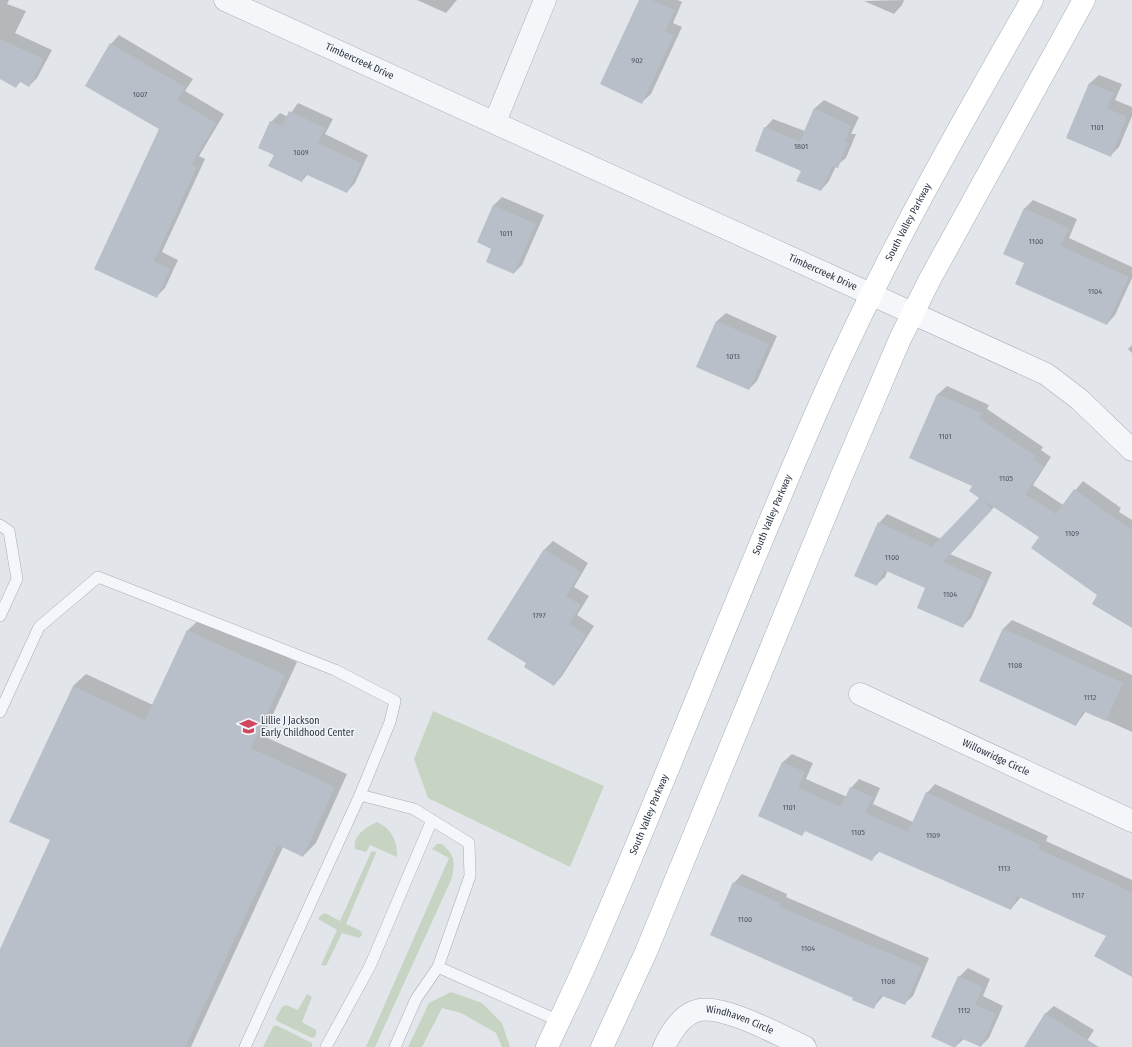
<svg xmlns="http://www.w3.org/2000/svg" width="1132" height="1047" viewBox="0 0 1132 1047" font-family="'Fira Sans Condensed',sans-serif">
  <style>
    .green { fill: #c8d4c3 }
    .shadow { fill: #0003 }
    .building { fill: #b9bfc8 }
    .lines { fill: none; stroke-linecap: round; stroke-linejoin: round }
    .lane-casing { stroke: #a7adb5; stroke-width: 12 }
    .street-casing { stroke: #a7adb5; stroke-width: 23 }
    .secondary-casing { stroke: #a7adb5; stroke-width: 23 }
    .lane { stroke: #f5f6f9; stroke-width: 11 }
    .street { stroke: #f5f6f9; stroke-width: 22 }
    .secondary { stroke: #fff; stroke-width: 22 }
    .labels { text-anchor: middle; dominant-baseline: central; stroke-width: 3; stroke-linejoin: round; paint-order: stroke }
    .number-label { font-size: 8px; fill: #4e5764 }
    .street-label { font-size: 10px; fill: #2a3443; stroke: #f2f4f8 }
    .poi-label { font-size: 10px; fill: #2a3443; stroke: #f2f4f8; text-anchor: start }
  </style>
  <rect width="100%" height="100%" fill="#e2e6ea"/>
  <path class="green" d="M433,711l171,75 -34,81 -142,-69 -14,-39z
    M377,822c14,6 21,19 20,35l-27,-12 -4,7 -11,-3c-3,-14 12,-22 22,-27z
    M437,844h5c13,12 13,16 10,34l-77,169h-9l83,-189 -17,-9z
    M375,851l1,2 -30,71 15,7 1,4 -3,3 -17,-5 -16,33 -5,-1 16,-35 -19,-11 2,-3 5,-3 15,8 31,-69z
    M451,992l31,11 20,20 8,24h-8l-6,-14 -35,-20 -19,-5 -20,39h-14l21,-44z
    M307,994l5,3 -10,25 14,8v6l-4,2 -35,-17 -1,-3 6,-11 4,-2 12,5z
    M276,1025l36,18v4h-49l10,-20z"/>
  <path class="shadow" d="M0,0h9l-2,4 19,7 -11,22 37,17 -15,28 -8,8 -8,-5 -5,6 -16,-9z
    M417,0h40l-11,13z
    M640,0h38l4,2 -9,21 9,4 -31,67 -9,8z
    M904,0l-2,5 -8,9 -30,-13z
    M119,35l74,44 -8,12 39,23 -25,42 6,3 -43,93 16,8 -13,28 -9,9 -60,-28 64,-140 -49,-85z
    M1099,75l23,9 -7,16 17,7v9l-13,31 -8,8 -43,-18 22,-54z
    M824,100l35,17 -8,17h5l-10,24 -10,8 -7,15 -8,9 -56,-62 8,-9 32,12 10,-23z
    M298,103l35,16 -8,15 43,21 -13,28 -8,9 -39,-18 -6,7 -27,-26 -4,-33 9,-9 8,4z
    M502,197l42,18 -22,50 -8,8 -21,-25 -15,-7 16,-36z
    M1033,200l44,19 -8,19 63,29v11l-17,37 -8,9 -82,-61 -20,-9 20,-46z
    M726,313l51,23 -20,45 -8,8 -52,-23 20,-45z
    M1132,345v8l-4,-4z
    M947,386l42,19 -2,4 56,38 -2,3 10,7 -18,28 30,20 20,-24 38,27 -2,4 13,8v107l-92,-90 -46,-30 -44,47 42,18 -21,46 -9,9 -35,-39 -39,-18 -3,7 -9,8 3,-62 8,-9 54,25 40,-41 -7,-12 -64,-28 28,-64z
    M553,541l35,22 -14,24 15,9 -12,19 17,11 -32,50 -8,9 -26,-22 -39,-24 56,-90z
    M201,618l96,44 -34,74 84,38 -31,69 -13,13 -20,-9 -92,200h-191v-96l52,-111 21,-154 13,-12 67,31 35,-75z
    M1012,620l120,55v57l-46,-21 -10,14 -96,-44 24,-53z
    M792,754l21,9 -7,16 41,18 4,-9 8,-9 21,9 -7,16 40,18 14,-29 8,-9 113,52 -2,5 86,39v87l-25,-32 -86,-38 -10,12 -131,-58 -8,8 -66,-29 -4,5 -42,-19 23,-54z
    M742,874l45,20 -1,3 143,61 -16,38 -9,8 -20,-9 -11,13 -19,-10 -120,-115z
    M968,968l22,11 -7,17 20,10 -14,32 -8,8 -17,-7 -9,8 4,-70z
    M1054,1006l40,24 -11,17h-58l20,-33z"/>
  <path class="building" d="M639,0h13l23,10 -10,21 9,4 -32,69 -42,-20z
    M0,39l44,20 -15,28 -10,-6 -3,7 -16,-9z
    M110,43l75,44 -8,13 39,23 -25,42 6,2 -43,94 16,8 -13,29 -63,-29 65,-140 -74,-43z
    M1089,83l25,10 -7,15 20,9 -16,40 -45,-19z
    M814,108l37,18 -7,16h4l-10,26 -6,-2 -11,25 -25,-10 5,-10 -46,-20 9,-24 36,14z
    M289,111l36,17 -7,15 43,20 -14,30 -42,-19 -3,8 -34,-16 6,-11 -16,-7 12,-27 12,5z
    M493,205l43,19 -22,50 -28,-12 5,-13 -14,-7z
    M1024,208l45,20 -8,18 68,31 -22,48 -92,-41 9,-21 -21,-9z
    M716,321l53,23 -20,46 -53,-23z
    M937,394l45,19 -3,5 57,38 -3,3 11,7 -19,28 31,20 18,-25 58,41v98l-40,-24 5,-9 -66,-47 8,-11 -56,-37 9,10 -49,52 41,19 -21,47 -46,-20 8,-20 -41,-18 -7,16 -23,-10 24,-54 54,25 47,-49 -10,-7 3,-5 -63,-28z
    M544,549l37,23 -15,24 15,9 -12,19 17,11 -32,51 -30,-19 2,-4 -39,-24z
    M1003,628l120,55 -17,38 -23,-10 -7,15 -97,-45z
    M187,630l98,45 -34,73 84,39 -32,70 -25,-12 -93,202h-185v-98l50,-109 -41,-18 64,-136 72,34z
    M782,762l23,10 -7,16 43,19 9,-20 23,10 -8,16 43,19 18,-40 114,53 -2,4 73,33 21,11v84l-38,-21 12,-20 -89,-40 -6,14 -134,-59 -5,10 -67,-30 -3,5 -44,-20z
    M733,882l47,21 -2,3 144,61 -17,38 -25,-10 -6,14 -22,-9 1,-2 -143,-63z
    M958,976l25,11 -8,18 21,9 -15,33 -21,-9 -4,9h-3l-22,-10z
    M1045,1013l54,34h-75z"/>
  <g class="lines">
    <defs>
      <path id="lane" d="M0,525l9,6 8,48 -17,37
        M0,712l39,-85 59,-50 237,93 60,31 -5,21 -30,73 -115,252
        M360,795l54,14 55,34 1,33 -32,91
        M326,1047l44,-81 62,-146
        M395,1047l21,-48 22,-32 121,54"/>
      <g id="street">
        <path id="s1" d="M225,0l821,374 33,25 53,51"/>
        <path d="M495,122l50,-122"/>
        <path id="s2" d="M860,694l272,127"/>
        <path id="s3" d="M664,1047c6,-13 17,-31 32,-36 24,-9 85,25 109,36"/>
      </g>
      <g id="secondary">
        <path id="s4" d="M547,1047c18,-39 37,-77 53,-116 77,-177 145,-359 224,-536 60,-136 134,-266 208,-395"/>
        <path d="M602,1047l44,-95 196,-477 58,-136 30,-60 154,-279"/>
      </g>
    </defs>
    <use href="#lane" class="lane-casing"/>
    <use href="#street" class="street-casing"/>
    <use href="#secondary" class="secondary-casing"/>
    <use href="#lane" class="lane"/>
    <use href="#street" class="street"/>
    <use href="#secondary" class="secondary"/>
  </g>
  <defs>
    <symbol id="school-bare" viewBox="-9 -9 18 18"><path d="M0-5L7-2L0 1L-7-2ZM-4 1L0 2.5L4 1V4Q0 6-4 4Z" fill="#d04760" stroke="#f2f4f8" stroke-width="2.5" paint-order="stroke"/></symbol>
  </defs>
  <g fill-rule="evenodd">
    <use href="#school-bare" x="236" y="714" width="25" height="25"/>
  </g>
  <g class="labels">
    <g class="number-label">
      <text x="637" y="60">902</text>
      <text x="140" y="94">1007</text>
      <text x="1097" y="127">1101</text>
      <text x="801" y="146">1801</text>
      <text x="301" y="152">1009</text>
      <text x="506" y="233">1011</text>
      <text x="1036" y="241">1100</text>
      <text x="1095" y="291">1104</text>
      <text x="733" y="356">1013</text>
      <text x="945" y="436">1101</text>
      <text x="1006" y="478">1105</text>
      <text x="1072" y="533">1109</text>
      <text x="892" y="557">1100</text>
      <text x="950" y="594">1104</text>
      <text x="539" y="615">1797</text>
      <text x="1015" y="665">1108</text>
      <text x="1090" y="697">1112</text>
      <text x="789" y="807">1101</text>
      <text x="858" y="832">1105</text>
      <text x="933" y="835">1109</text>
      <text x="1004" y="868">1113</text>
      <text x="1078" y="895">1117</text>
      <text x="745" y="919">1100</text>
      <text x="808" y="948">1104</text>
      <text x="888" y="981">1108</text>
      <text x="964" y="1010">1112</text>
    </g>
    <g class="street-label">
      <text stroke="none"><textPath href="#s1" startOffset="148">Timbercreek Drive</textPath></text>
      <text stroke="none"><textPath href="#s4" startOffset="901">South Valley Parkway</textPath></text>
      <text stroke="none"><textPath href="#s1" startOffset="657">Timbercreek Drive</textPath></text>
      <text stroke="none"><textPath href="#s4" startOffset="578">South Valley Parkway</textPath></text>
      <text stroke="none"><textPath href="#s2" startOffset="150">Willowridge Circle</textPath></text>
      <text stroke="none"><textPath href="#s4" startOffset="254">South Valley Parkway</textPath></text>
      <text stroke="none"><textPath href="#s3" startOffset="95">Windhaven Circle</textPath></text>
    </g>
    <g class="poi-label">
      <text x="261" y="721">Lillie J Jackson<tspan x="261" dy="12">Early Childhood Center</tspan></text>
    </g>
  </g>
</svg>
